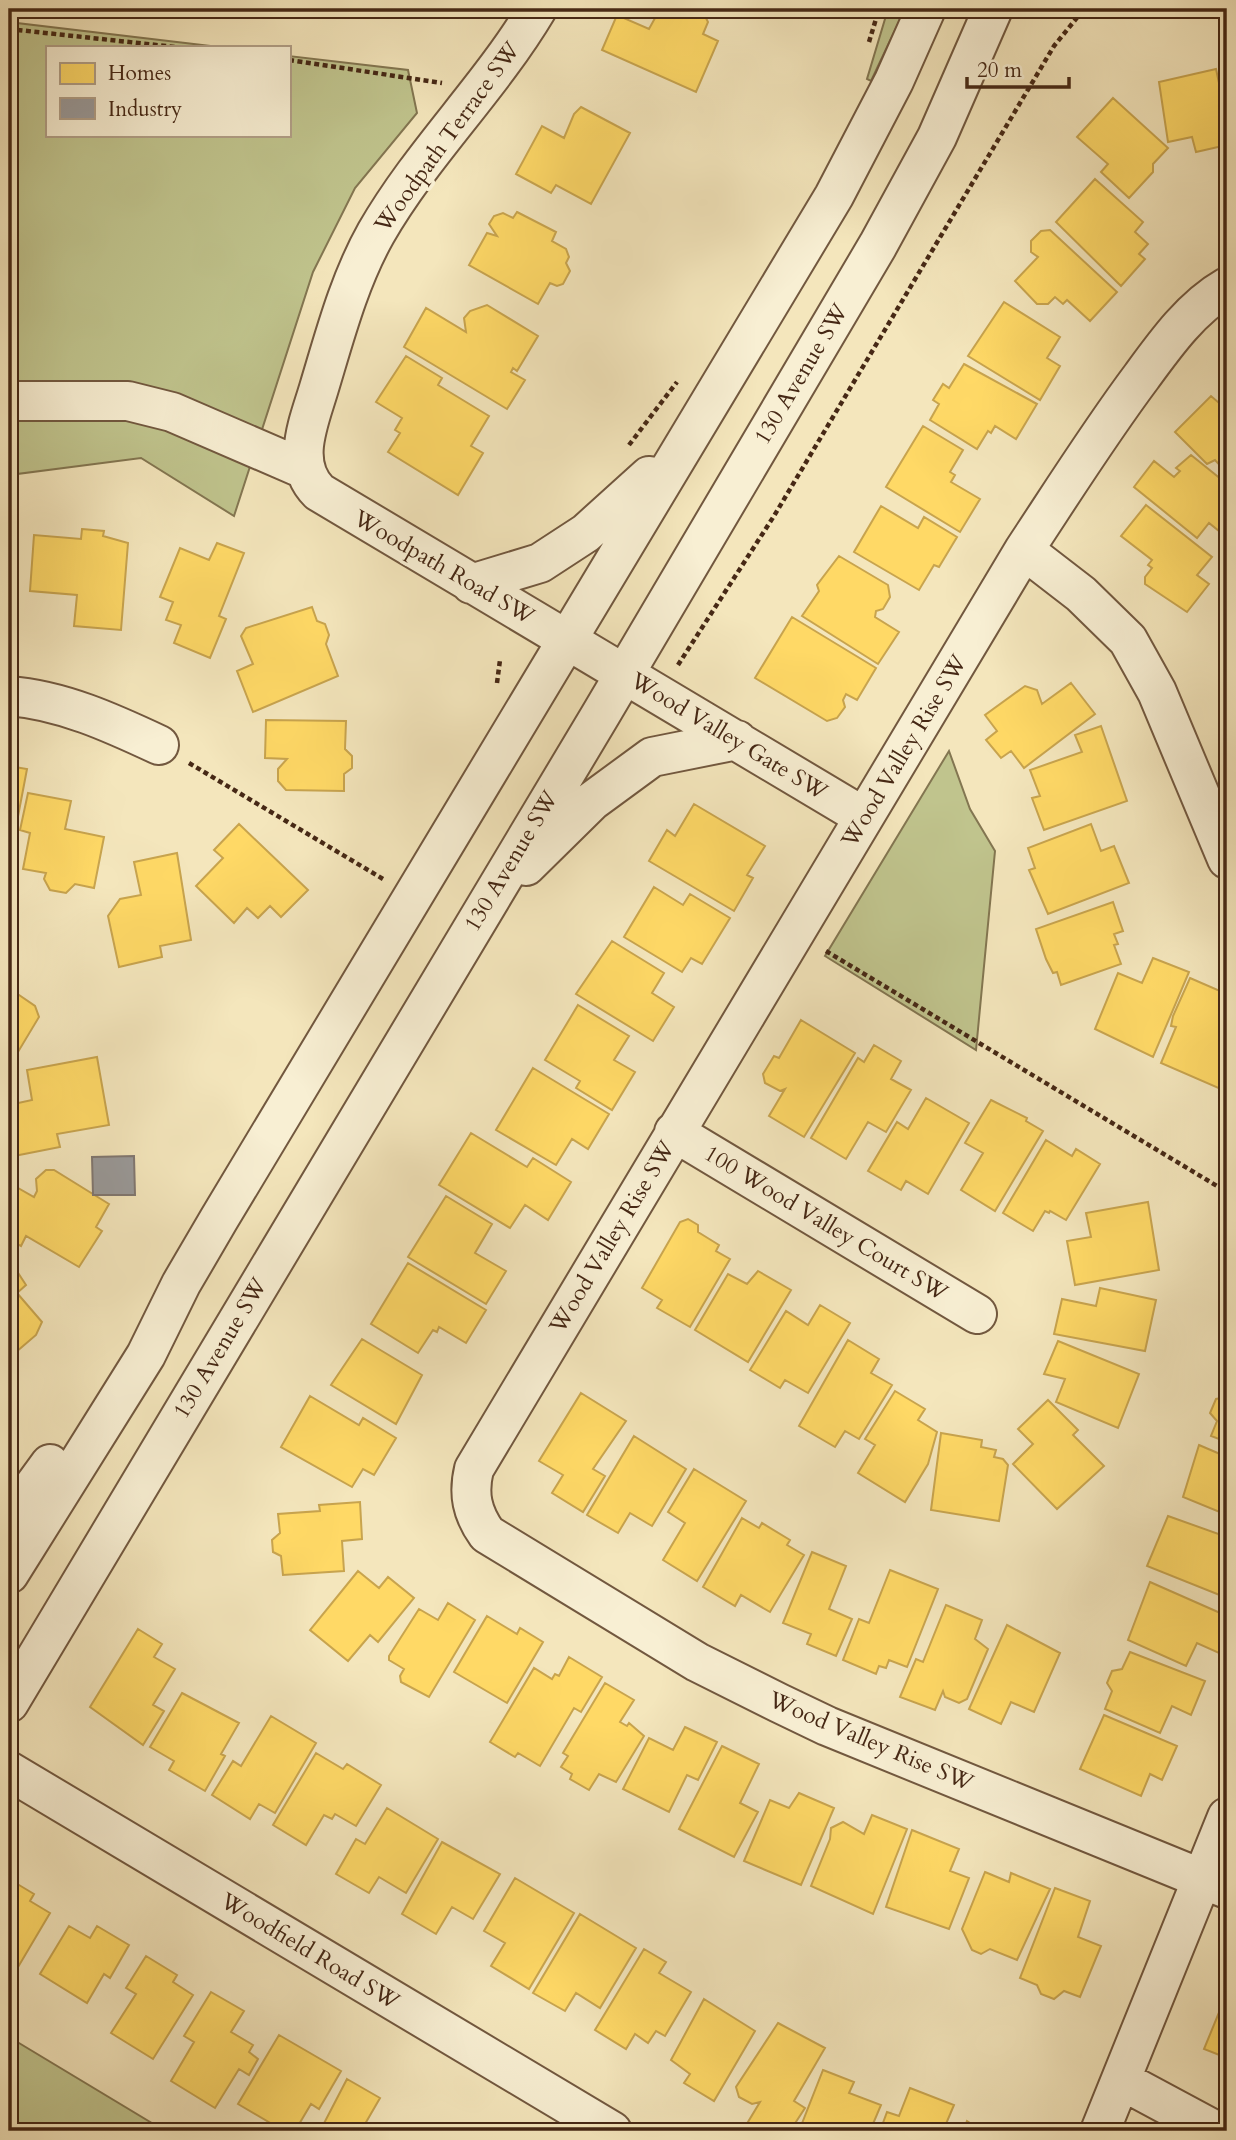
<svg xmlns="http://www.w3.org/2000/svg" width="1236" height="2140" viewBox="0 0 1236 2140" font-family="Cardo,serif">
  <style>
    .green { fill: #c0c48d; stroke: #837651; stroke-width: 2 }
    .homes { fill: #ffd966; stroke: #c8a44e; stroke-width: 2 }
    .industry { fill: #999; stroke: #807771; stroke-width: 2 }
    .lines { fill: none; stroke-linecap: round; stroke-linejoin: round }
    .minor-casing { stroke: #72583f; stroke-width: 42 }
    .path { stroke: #462815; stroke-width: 4.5; stroke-dasharray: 5 3.5; stroke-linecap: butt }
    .minor { stroke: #f8efd3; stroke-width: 38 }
    .labels { text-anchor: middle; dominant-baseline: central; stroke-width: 7; stroke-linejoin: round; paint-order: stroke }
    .street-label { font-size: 23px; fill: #462815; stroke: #f8efd3 }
  </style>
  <rect width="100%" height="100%" fill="#f4e6bc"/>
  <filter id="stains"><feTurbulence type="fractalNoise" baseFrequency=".00286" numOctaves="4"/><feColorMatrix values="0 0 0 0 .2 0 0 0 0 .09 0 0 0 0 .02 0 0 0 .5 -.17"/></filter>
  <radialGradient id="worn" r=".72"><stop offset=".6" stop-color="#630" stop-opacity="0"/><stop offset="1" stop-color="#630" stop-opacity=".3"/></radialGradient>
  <path class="green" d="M888,9h17l-34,72 -4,-2z
    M9,11l8,12 202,24h-172v88h242v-79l119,14 9,43 -62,75 -42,84 -79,244 -93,-58 -132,17z
    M949,751l21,58 25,42 -19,199 -151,-94z
    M9,2037l156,94h-156z"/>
  <path class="homes" d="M660,9h25l21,9 2,4 -5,12 15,7 -22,51 -94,-42 15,-35 32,14z
    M1222,27h5v57h-4l3,-25 -7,-7z
    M1216,69l11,51v25l-31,7 -4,-15 -24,5 -9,-60z
    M1113,98l55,50 -15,16v8l-24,26 -28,-26 7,-8 -31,-27z
    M581,107l49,26 -39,71 -35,-19 -5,8 -35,-19 26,-48 22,12 10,-24z
    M1095,179l48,43 -8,10 13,12 -9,10 6,5 -24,27 -65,-64z
    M517,212l39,20 -4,9 14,8 3,8 -3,6 4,8 -7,13 -6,2 -7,-3 -12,21 -69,-39 18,-32 10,3 -8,-12 5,-8 9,-3 10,5z
    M1050,230l67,62 -27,29 -23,-21 -4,4 -8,-7 -7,7h-11l-22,-23 23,-24 -7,-5v-11l10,-10z
    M1004,302l56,35 -13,21 13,8 -20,34 -72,-44z
    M487,305l51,31 -21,35 -4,-3 -2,4 14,8 -18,29 -103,-62 22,-39 40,24 -2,-14 6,-7z
    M406,356l36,22 -4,7 51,31 -18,30 12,7 -25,42 -70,-43 12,-19 -5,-3 7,-12 -26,-16z
    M964,364l73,40 -21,35 -21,-13 -4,7 -3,-2 -11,18 -47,-29 9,-16 -6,-4 10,-16 6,4z
    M1227,395v78l-12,-13 -8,4 -32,-32 36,-36 8,7z
    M923,426l40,24 -13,22 5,3 -4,7 29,17 -20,33 -74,-45z
    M1191,455l36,29v15l-5,7 5,4v11l-8,10 -10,-8 -12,15 -63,-51 20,-26 20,16 6,-6 -4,-3z
    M1146,505l66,52 -15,18 12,9 -22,28 -42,-28v-7l7,-9 -4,-3 4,-5 -31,-24z
    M881,506l37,22 6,-11 33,20 -18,30 -5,-2 -15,25 -65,-38z
    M82,529l22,2 -1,5 25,7 -7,87 -47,-4 3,-31 -47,-4 4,-56 47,4z
    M217,543l27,10 -25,63 7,3 -16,39 -36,-15 7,-18 -15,-5 7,-18 -13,-5 20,-49 29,12z
    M839,556l49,29 2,12 -7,12 -7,2 -1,6 24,15 -21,32 -76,-48 17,-25 -2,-6z
    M312,607l5,14 8,3 4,11 -3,9 12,32 -85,36 -16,-41 16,-7 -12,-28 5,-8z
    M792,617l84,51 -19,32 -11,-6 -3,6 2,7 -8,11 -10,3 -72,-43z
    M1071,683l24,31 -71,54 -13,-17 -10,7 -15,-18 11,-9 -12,-16 40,-29 12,4 5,14z
    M266,720l80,1 -1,28 7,7v12l-8,6v17l-58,-1 -8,-9v-12l9,-10 -22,-1z
    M1101,726l26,75 -83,29 -12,-32 8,-2 -10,-26 52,-18 -7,-17z
    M9,766l18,3 -15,79h-3z
    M28,793l43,8 -6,28 39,8 -10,51 -19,-4 -9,9 -16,-3 -6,-11 2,-6 -23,-4 7,-36 -10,-3z
    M694,804l71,42 -18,29 6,3 -19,33 -85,-50 18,-31 8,6z
    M239,824l69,66 -27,27 -11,-11 -12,12 -11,-10 -13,15 -38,-37 27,-28 -9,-8z
    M1091,824l10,27 13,-5 15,37 -81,31 -19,-44 6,-2 -7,-20z
    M177,853l14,87 -31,6 2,11 -43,10 -11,-51 12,-17 21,-4 -7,-33z
    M654,887l29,18 7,-11 40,24 -28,46 -11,-6 -9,14 -58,-35z
    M1113,902l10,29 -9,3 4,10 -4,1 7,19 -60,21 -4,-13 -4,1 -7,-14 -10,-30z
    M612,941l52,32 -12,20 22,14 -21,34 -77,-47z
    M1153,958l36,14 -36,85 -58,-28 23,-56 24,10z
    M1190,978l37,16 -6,24 6,2v59l-4,11 -62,-27 15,-36 -5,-1 2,-10z
    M9,995h10l16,11 4,11 -30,50z
    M578,1005l51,31 -15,24 21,12 -23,38 -36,-22 4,-7 -35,-21z
    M801,1020l54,33 -51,84 -35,-21 16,-27 -5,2 -15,-8 -2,-9 11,-18 5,2z
    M874,1045l27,16 -10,18 20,11 -25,42 -18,-10 -22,37 -35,-21 47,-80 6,4z
    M97,1057l12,68 -52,9 3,13 -46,9 -5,-51 23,-5 -5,-30z
    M533,1068l76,46 -21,35 -16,-10 -16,26 -60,-35z
    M926,1098l43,25 -41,71 -22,-13 -5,9 -33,-19 29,-49 11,7z
    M991,1100l36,18 -1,3 17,10 -48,80 -34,-21 22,-37 -18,-10z
    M471,1133l56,34 6,-9 38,24 -23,38 -23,-15 -15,23 -71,-43z
    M1046,1140l26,16 4,-7 24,15 -34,56 -16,-9 -1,2 -4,-2 -12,20 -30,-18z
    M46,1170h8l55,34 -13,23 6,4 -23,36 -53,-31 -5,10 -12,-7v-52l2,-3 23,13 3,-6 -1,-12z
    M446,1196l46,28 -17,29 31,18 -20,33 -78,-47z
    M1148,1202l11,68 -84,15 -8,-44 24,-4 -5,-24z
    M688,1219l10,6v7l21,13 -3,6 14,8 -40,68 -33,-19 5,-8 -20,-12 38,-66z
    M9,1259l17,26 -9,8 25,29 -6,13 -27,23z
    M408,1263l78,47 -20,33 -27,-16 -2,5 -4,-2 -15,23 -47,-29z
    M758,1271l33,19 -43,72 -53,-32 33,-56 19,10z
    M1100,1288l56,12 -11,51 -91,-17 8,-35 34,7z
    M820,1305l30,18 -42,70 -23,-13 -5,8 -30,-18 36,-59 22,14z
    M362,1339l60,36 -26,49 -65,-39z
    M848,1340l31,19 -8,14 21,12 -33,54 -14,-8 -10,16 -36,-21z
    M1058,1341l81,33 -21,54 -62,-26 9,-23 -21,-5z
    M895,1391l30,18 -7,11 19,12 -9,32 -23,38 -47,-29 17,-28 -10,-6z
    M581,1393l45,28 -33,48 12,7 -22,36 -31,-19 11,-18 -24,-14z
    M310,1396l49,29 4,-7 33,20 -22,37 -11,-6 -11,18 -71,-40z
    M1227,1397v45l-16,-6 6,-15 -7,-8 6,-14z
    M1048,1400l30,30 -5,5 31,31 -47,43 -44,-45 20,-20 -15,-15z
    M941,1433l41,7 -1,7 15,3 -2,7 9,2 5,6 -9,56 -68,-11z
    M634,1436l52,33 -34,57 -22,-13 -12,20 -31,-18z
    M1199,1445l28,12v58l-44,-18z
    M694,1469l52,32 -49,80 -34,-21 22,-37 -17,-11z
    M360,1502l2,37 -20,2 2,30 -61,4 -2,-19 -8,-4 -1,-12 8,-7 -2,-19 42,-3 -1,-6z
    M1168,1516l56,20 3,-8v70l-80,-32z
    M742,1518l17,10 3,-5 28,17 -3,5 17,10 -34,57 -29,-17 -6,11 -32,-19z
    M812,1552l34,14 -17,43 23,10 -16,37 -29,-12 4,-10 -28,-11z
    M890,1570l48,19 -31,78 -18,-7 -3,8 -7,-2 -3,8 -33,-14 16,-41 10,4z
    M358,1571l21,17 9,-11 26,21 -36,44 -8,-7 -22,26 -38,-31z
    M1150,1582l77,34v19l-8,18 -22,-10 -11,23 -58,-26z
    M448,1603l27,17 -46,77 -28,-15 -1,-6 4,-7 -15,-9v-4l30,-47 19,11z
    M946,1605l36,15 -7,19 13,10 -21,50 -8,4 -14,-6 -2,-6 -8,19 -35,-13 16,-38 7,3z
    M487,1616l30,18 3,-6 23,14 -36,61 -53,-31z
    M1007,1625l53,28 -26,59 -23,-10 -10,22 -32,-15z
    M138,1629l24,15 -8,13 21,12 -22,36 11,6 -21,34 -53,-38z
    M1130,1652l75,29 -14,34 -19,-9 -12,27 -55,-24 7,-18 -5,-8 5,-12 10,-2z
    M569,1657l33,20 -21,35 -7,-4 -34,58 -22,-13 -3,4 -25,-15 44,-74 18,11 3,-5 4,2z
    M605,1683l29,17 -14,22 7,4 2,-3 15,13 -28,46 -17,-8 -10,16 -19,-11 2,-5 -11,-7 7,-11 -5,-3z
    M182,1693l57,30 -18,31 4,2 -20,35 -36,-21 5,-9 -24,-14z
    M1104,1715l73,31 -15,34 -12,-6 -9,22 -61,-27z
    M271,1716l45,27 -41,70 -16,-9 -9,15 -38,-24 21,-34 8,5z
    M685,1727l32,15 -19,38 -11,-5 -18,37 -46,-23 26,-51 24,12z
    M722,1746l37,18 -19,39 18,9 -24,45 -55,-28z
    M316,1753l27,16 4,-5 34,21 -25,41 -21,-12 -3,5 -8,-4 -18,30 -33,-20z
    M799,1793l35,15 -33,77 -57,-24 26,-61 19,8z
    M387,1808l51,31 -32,54 -27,-16 -10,16 -33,-19 20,-35 9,5z
    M872,1815l35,14 -34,85 -62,-28 19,-47 1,-11 12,-6 21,12z
    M912,1830l47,19 -9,22 19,7 -20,51 -63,-22z
    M442,1842l58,32 -27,45 -21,-12 -16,27 -34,-20z
    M985,1872l24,10 2,-9 39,16 -33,71 -27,-11 -9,5 -9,-4 -10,-21z
    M515,1878l59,35 -45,76 -38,-23 14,-23 -21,-12z
    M9,1879l25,15 -4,7 20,12 -39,66 -2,-2z
    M1055,1888l35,13 -12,36 23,9 -21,51 -16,-6 -10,8 -13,-5 -4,-9 -17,-7z
    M580,1914l56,34 -36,60 -24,-15 -11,18 -32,-18z
    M69,1926l21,12 7,-12 32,19 -19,33 -6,-4 -17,29 -47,-29z
    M644,1949l22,13 -7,11 32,19 -26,44 -9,-5 -8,12 -13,-9 -9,15 -31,-19z
    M146,1956l31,19 -4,7 20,13 -40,64 -42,-26 25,-39 -10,-6z
    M211,1992l33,19 -13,21 22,13 -4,7 9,7 -9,16 -10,-6 -24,39 -44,-27 23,-39 -10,-6z
    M1227,1993v65l-23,-9z
    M704,1999l51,32 -41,70 -30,-18 6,-9 -19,-14z
    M778,2023l47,25 -31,53 11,7 -15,23h-26l-16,-9 12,-20 -8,2 -13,-7 -3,-10z
    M279,2035l62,36 -22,38 -8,-5 -16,27h-11l-46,-27z
    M823,2070l31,12 -5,11 32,12 -11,26h-71z
    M347,2079l33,19 -15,26 7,5 -1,2h-51z
    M910,2088l44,17 -11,26h-66h3l7,-19 12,4z
    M967,2121l3,2 21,8h-28z"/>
  <path class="industry" d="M134,1156l1,39h-42l-1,-38z"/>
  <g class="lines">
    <defs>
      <path id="minor" d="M537,9c-47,79 -115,144 -161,224 -27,48 -41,102 -57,155 -10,34 -29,75 0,104l545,325
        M1227,287c-35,20 -61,56 -85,89 -42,56 -79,115 -118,174l-550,919c-6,25 -2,44 13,65l210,128 82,41 48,23 400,163
        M9,401h119l44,11 132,57
        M1024,550l57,44 47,46 29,52 70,167
        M471,584l69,-21 46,-30 63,-57
        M9,696c53,4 103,27 150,49
        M526,866l66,-65 60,-44 85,-17
        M674,1132l303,182
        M9,1520l41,-56
        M9,1574l137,-219 35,-71 38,-65 615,-1023 60,-115 32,-72
        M9,1703l592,-989 277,-469 59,-108 56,-128
        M9,1771l603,360
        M1121,2080l95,51
        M1100,2131l127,-314"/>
    </defs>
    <use href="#minor" class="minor-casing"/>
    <path class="path" d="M9,29l166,18
      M869,42l10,-33
      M289,60l153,23
      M629,445l48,-63
      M678,665l96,-149 280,-470 30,-37
      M497,683l3,-23
      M189,763l194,116
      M826,951l401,241"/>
    <use href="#minor" class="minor"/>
  </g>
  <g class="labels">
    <g class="street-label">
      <text transform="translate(447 137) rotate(-54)">Woodpath Terrace SW</text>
      <text transform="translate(801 374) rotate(-59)">130 Avenue SW</text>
      <text transform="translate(444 567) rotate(30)">Woodpath Road SW</text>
      <text transform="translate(729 736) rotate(31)">Wood Valley Gate SW</text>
      <text transform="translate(904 751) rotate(-59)">Wood Valley Rise SW</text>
      <text transform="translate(511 861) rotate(-59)">130 Avenue SW</text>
      <text transform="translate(826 1223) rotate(31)">100 Wood Valley Court SW</text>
      <text transform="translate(612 1237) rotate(-59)">Wood Valley Rise SW</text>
      <text transform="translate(220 1348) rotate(-59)">130 Avenue SW</text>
      <text transform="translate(871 1741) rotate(23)">Wood Valley Rise SW</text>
      <text transform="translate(310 1951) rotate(31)">Woodfield Road SW</text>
    </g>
  </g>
  <rect width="1236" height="2140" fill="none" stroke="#f4e6bc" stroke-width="35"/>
  <rect x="10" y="10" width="1215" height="2119" fill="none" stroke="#462815" stroke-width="3.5"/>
  <rect x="18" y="18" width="1201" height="2105" fill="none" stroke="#462815" stroke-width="2"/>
  <rect x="46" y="46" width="245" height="91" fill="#f8efd3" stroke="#b19f87" stroke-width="2"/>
  <rect x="60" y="63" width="35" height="21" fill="#ffd966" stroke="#b19f87" stroke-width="2"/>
  <text x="108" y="80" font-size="21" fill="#462815">Homes</text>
  <rect x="60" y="98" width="35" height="21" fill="#999999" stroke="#b19f87" stroke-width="2"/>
  <text x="108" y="116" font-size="21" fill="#462815">Industry</text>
  <path d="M967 77v10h102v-10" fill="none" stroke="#462815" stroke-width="3.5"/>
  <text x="977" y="77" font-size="21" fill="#462815" stroke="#f8efd3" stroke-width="5" paint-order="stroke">20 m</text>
  <rect width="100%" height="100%" filter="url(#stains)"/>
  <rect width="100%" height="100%" fill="url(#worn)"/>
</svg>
